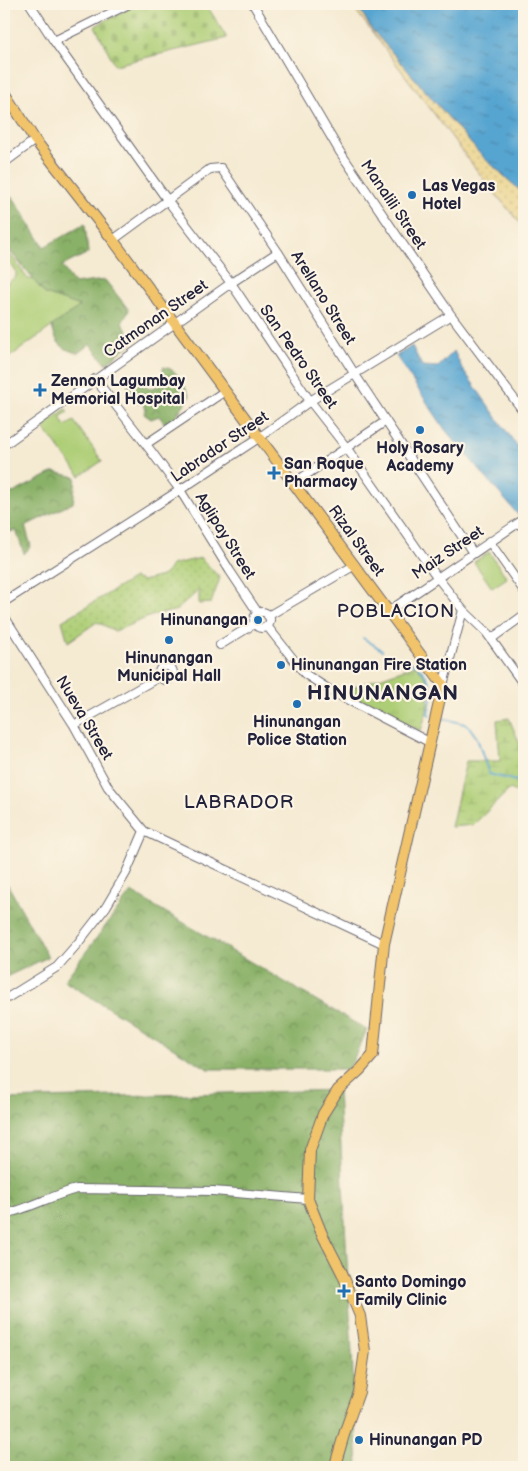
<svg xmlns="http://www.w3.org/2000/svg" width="528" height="1471" viewBox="0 0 528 1471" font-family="'Balsamiq Sans',sans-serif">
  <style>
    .grass { fill: #adce76; stroke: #687858 }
    .forest { fill: url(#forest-crowns); stroke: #566a51 }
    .wetland { fill: url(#wetland-marsh); stroke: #687858 }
    .sand { fill: url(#sand-dots); stroke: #887e6c }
    .cemetery { fill: url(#cemetery-stones); stroke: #687858 }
    .park { fill: url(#park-tufts); stroke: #687858 }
    .garden { fill: url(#garden-dots); stroke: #687858 }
    .water { fill: url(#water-ripples); stroke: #3c6486 }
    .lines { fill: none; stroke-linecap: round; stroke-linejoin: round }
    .stream { stroke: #57a5d1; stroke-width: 2 }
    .minor-casing { stroke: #6c6870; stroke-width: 10 }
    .major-casing { stroke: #6c6870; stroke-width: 12 }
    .minor { stroke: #fff; stroke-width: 8 }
    .major { stroke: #f1c36a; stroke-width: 10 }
    .poi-dot { fill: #1f6fb2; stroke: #fcf5e5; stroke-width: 2 }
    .labels { text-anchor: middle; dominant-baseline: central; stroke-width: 4.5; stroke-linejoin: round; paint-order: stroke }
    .poi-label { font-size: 16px; font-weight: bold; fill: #22223b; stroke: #fcf5e5; text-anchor: start }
    .street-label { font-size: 16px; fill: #22223b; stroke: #fcf5e5 }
    .quarter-label { font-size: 19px; letter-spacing: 1px; fill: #22223b; stroke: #fcf5e5 }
    .district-label { font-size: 21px; font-weight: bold; letter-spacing: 1px; fill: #22223b; stroke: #fcf5e5 }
  </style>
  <defs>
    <pattern id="forest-crowns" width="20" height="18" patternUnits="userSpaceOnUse" patternTransform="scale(1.25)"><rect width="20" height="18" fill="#8ab167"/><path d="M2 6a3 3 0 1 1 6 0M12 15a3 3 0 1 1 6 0" fill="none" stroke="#709056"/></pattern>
    <pattern id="wetland-marsh" width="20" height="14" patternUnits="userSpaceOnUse" patternTransform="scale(1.25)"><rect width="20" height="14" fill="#adce76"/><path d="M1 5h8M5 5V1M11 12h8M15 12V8" fill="none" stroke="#95b167"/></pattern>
    <pattern id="sand-dots" width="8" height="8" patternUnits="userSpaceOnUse" patternTransform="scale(1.25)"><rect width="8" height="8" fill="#eeda9e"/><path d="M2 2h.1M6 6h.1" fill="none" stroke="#ccbb89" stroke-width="1.8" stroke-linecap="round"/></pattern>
    <pattern id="cemetery-stones" width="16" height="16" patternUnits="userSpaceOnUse" patternTransform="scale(1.25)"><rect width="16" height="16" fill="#adce76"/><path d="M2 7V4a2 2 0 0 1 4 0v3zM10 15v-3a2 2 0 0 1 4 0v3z" fill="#95b167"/></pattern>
    <pattern id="park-tufts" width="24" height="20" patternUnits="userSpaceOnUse" patternTransform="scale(1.25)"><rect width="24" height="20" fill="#adce76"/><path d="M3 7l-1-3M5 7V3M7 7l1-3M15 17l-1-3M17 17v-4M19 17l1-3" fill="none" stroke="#95b167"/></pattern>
    <pattern id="garden-dots" width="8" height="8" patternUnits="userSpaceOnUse" patternTransform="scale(1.25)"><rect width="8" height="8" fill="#adce76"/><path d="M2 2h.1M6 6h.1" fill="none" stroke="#95b167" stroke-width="1.8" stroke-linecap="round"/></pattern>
    <pattern id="water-ripples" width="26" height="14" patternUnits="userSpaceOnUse" patternTransform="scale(1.25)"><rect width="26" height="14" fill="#57a5d1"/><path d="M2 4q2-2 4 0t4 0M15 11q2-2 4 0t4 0" fill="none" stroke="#4886ab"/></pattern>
  </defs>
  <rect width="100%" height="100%" fill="#fcf5e5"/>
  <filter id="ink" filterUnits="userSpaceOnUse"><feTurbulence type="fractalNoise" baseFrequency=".02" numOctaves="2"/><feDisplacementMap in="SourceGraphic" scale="10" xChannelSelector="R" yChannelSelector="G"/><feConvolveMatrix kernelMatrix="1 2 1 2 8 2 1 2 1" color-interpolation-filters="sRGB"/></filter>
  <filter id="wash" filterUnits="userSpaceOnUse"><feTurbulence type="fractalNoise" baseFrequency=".0096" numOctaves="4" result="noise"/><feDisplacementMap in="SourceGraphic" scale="20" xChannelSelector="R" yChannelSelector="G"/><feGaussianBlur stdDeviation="1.12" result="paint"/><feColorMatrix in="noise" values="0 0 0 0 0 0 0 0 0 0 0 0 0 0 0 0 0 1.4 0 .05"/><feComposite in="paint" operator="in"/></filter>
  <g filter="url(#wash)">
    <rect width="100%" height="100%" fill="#f5ead2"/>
    <path class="grass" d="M4,246l24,33 32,4 22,22 -78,56v-76l12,-8v-6l-12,-14z
      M66,409l2,3 -8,5 5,9 9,-5 28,40 -22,15 -38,-50z
      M489,552l18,26 -15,10 -18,-26z"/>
    <path class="forest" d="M13,197l31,50 41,-23 3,29 -26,13 12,18 31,-4 24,30 -7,13 12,18 -28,23 -16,-20 -12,9c-16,-3 -23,-11 -26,-27l28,-20 -35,-12 -41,-50v-45z
      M163,367c15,1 20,18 27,29l-18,26 -7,2 -6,-8 -8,3 -7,-5 2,-5 -5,-7 -3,2 -9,-14 -2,-9 4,-6 6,4 3,6 7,1 1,3 16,-5z
      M54,472l22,5 -3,26 -48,23 6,20 -7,8 -8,-24 -12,4v-44l9,3z
      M4,878l44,79 -44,21z
      M131,892l236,138 -18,39h-141l-144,-88z
      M338,1090l20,377h-354v-368z"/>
    <path class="wetland" d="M509,718l15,36v42l-14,-7 -37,36 -22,2 15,-66h34l-3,-41z"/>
    <path class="sand" d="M351,4h6l14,24 110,127 43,39v34l-39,-47z"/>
    <path class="cemetery" d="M137,4h69l21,34 -112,27 -20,-39z"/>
    <path class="park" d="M416,665l13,17 -1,25 -7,24 -78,-40z"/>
    <path class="garden" d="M201,558l19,20 -9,25 -12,1v-14l-22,20 -26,6 -36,15 -18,-9 -29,20 -6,-21 72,-43 9,3 22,-6 6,-10z"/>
    <path class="water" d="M357,4h167v190l-43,-39 -110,-127z
      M412,346l10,20 16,1 16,-16 8,17 62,88v57l-5,3 -73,-85 -50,-75z"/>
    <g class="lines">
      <path class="stream" d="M363,638l19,12
        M391,655l19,8 7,1c17,22 17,23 11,50l2,1
        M442,718l26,7 9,13 12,36 35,9"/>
    </g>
  </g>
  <g filter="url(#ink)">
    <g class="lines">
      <defs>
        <path id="minor" d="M30,4l24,37 114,160 63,82 79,118 36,46 91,130 26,33 23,22 38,53
          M253,4l87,148 111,163 73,97
          M54,41l75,-37
          M4,163l31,-23
          M113,240l97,-71 11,-1 57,84 76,121 119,180
          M95,379l44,56 41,55 50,81 28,42
          M146,444l79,-53
          M4,445l227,-162 47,-31
          M294,483l92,-62
          M489,541l35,50
          M4,602l176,-112 80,-53 50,-36 141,-86
          M389,611l135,-92
          M254 620a8 8 0 1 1 16 0a8 8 0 1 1-16 0Z
          M4,616l70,109 34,62 36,44 240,113
          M268,616l87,-51
          M267,626l38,48 28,18 96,50
          M491,639l33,-24
          M220,645l34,-21
          M159 673a7 7 0 1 1 14 0a7 7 0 1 1-14 0Z
          M443,685l20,-75
          M74,725l85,-48
          M4,1000l53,-33 21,-24 28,-36 20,-34 18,-42
          M4,1214c25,-5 48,-19 73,-25l136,2 95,8"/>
        <path id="major" d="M4,91l31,49 78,100 330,445 -59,259 -11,111 -13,15 -22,20 -15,24 -13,36 -2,49 14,35 20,39 18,43 5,35 -6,41 -13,36 -10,34 1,5"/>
      </defs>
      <use href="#minor" class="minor-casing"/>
      <use href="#major" class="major-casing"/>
      <use href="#minor" class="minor"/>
      <use href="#major" class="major"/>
    </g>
  </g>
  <g class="poi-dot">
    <circle cx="412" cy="195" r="5"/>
    <path d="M37.5 382.5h5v5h5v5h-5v5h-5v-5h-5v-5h5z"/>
    <circle cx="420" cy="430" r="5"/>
    <path d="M271.5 465.5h5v5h5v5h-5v5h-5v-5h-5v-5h5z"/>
    <circle cx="258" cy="620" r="5"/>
    <circle cx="169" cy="640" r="5"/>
    <circle cx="281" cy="665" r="5"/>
    <circle cx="297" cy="704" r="5"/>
    <path d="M341.5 1283.5h5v5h5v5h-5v5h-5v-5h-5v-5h5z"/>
    <circle cx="359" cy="1440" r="5"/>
  </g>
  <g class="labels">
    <g class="poi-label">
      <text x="422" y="186">Las Vegas<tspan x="422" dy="18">Hotel</tspan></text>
      <text x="51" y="381">Zennon Lagumbay<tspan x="51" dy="18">Memorial Hospital</tspan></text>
      <text x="420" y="448" text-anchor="middle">Holy Rosary<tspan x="420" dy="18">Academy</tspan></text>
      <text x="284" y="464">San Roque<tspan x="284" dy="18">Pharmacy</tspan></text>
      <text x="248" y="620" text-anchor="end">Hinunangan</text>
      <text x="169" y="658" text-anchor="middle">Hinunangan<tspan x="169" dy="18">Municipal Hall</tspan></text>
      <text x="291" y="665">Hinunangan Fire Station</text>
      <text x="297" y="722" text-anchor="middle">Hinunangan<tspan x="297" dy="18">Police Station</tspan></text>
      <text x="355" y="1282">Santo Domingo<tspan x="355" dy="18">Family Clinic</tspan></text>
      <text x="369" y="1440">Hinunangan PD</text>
    </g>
    <g class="street-label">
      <text transform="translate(393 205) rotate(56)">Manalili Street</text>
      <text transform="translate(323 298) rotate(58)">Arellano Street</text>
      <text transform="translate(156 319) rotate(-35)">Catmonan Street</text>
      <text transform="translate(298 357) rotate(55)">San Pedro Street</text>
      <text transform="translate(220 447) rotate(-34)">Labrador Street</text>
      <text transform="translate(225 536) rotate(58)">Aglipay Street</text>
      <text transform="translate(356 541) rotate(54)">Rizal Street</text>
      <text transform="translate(448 553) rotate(-34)">Maiz Street</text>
      <text transform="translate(84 718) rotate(59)">Nueva Street</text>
    </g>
    <g class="quarter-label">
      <text x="396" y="611">POBLACION</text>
      <text x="239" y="802">LABRADOR</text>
    </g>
    <g class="district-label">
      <text x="383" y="693">HINUNANGAN</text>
    </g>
  </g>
  <rect width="528" height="1471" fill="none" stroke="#fcf5e5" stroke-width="20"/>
</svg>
